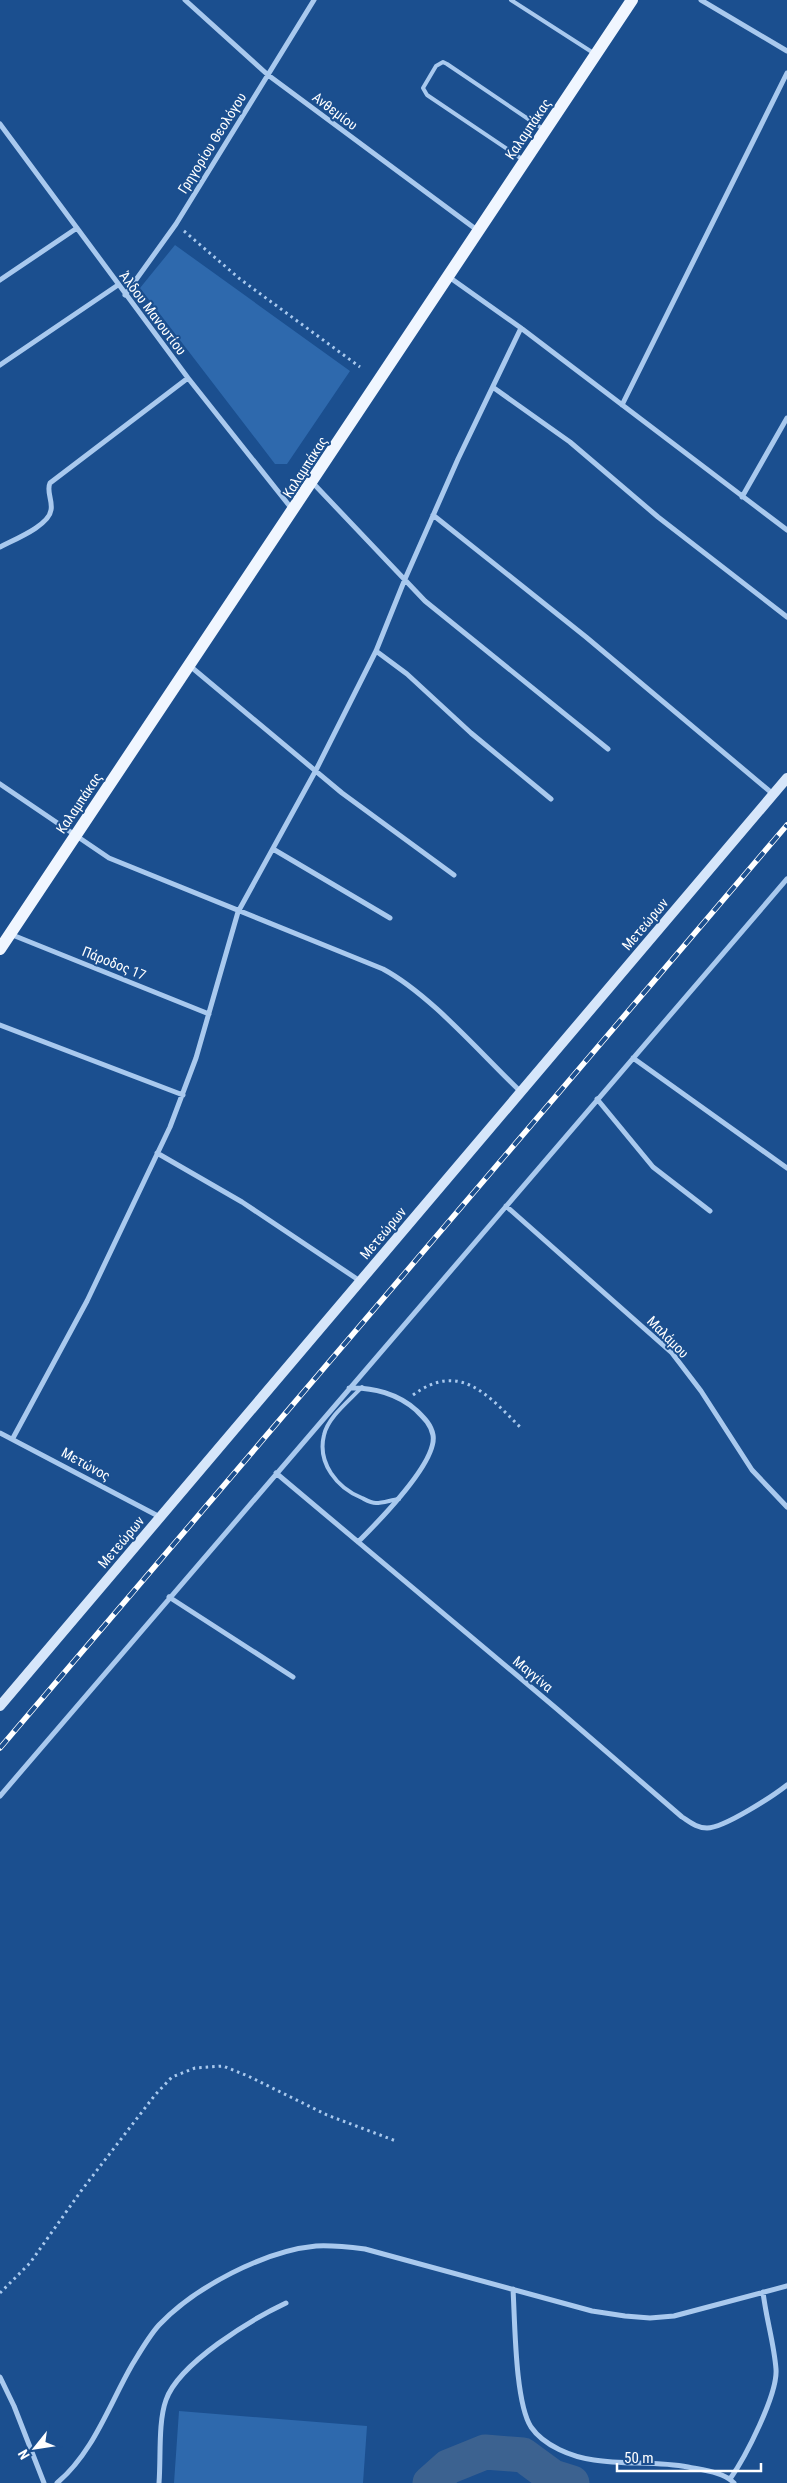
<svg xmlns="http://www.w3.org/2000/svg" width="787" height="2483" viewBox="0 0 787 2483" font-family="'Roboto Condensed',sans-serif">
  <style>
    .green { fill: #2e69ad }
    .lines { fill: none; stroke-linecap: round; stroke-linejoin: round }
    .river { stroke: #3c6290; stroke-width: 35 }
    .path { stroke: #a9c9ee; stroke-width: 3; stroke-dasharray: 2.5 4; stroke-linecap: butt }
    .lane { stroke: #a9c9ee; stroke-width: 4 }
    .street { stroke: #a9c9ee; stroke-width: 5 }
    .secondary { stroke: #d6e6fa; stroke-width: 10 }
    .primary { stroke: #f0f6ff; stroke-width: 12 }
    .rail-casing { stroke: #fff; stroke-width: 5.5 }
    .rail { stroke: #1b4f8f; stroke-width: 4; stroke-dasharray: 11; stroke-linecap: butt }
    .labels { text-anchor: middle; dominant-baseline: central; stroke-width: 4; stroke-linejoin: round; paint-order: stroke }
    .street-label { font-size: 14px; fill: #fff; stroke: #1b4f8f }
  </style>
  <rect width="100%" height="100%" fill="#1b4f8f"/>
  <path class="green" d="M175,245l175,126 -63,93h-12l-135,-176z
    M179,2411l188,15 -4,57h-189z"/>
  <g class="lines">
    <path class="river" d="M430,2483l18,-16 37,-15 38,3 30,22 19,6"/>
    <path class="path" d="M184,231l56,48 120,88
      M413,1395c46,-34 74,-1 107,32
      M0,2293l30,-30 51,-72 74,-96 17,-18 23,-9 28,-2 25,10 79,39 69,26"/>
    <path class="lane" d="M511,0l84,54
      M522,159l-95,-64 -4,-7 13,-22 7,-4 4,2 96,65
      M362,1387c-13,14 -34,30 -38,48 -7,28 13,53 38,63 4,2 9,5 14,5 7,0 15,-3 23,-4"/>
    <path class="street" d="M185,0l83,75 209,155
      M701,0l86,51
      M0,124l188,254 104,131
      M449,277l72,51 266,202
      M0,280l77,-52
      M125,295l51,-71 138,-224
      M0,365l118,-80
      M494,388l76,54 88,75 129,100
      M622,405l165,-332
      M312,482l113,119 183,148
      M742,497l45,-79
      M433,515l153,122 187,157
      M0,547c13,-7 49,-21 51,-37 2,-9 -5,-19 -1,-27l138,-105
      M376,651l31,23 64,59 80,66
      M190,666l152,127 112,82
      M0,784l109,74 274,111c48,26 97,84 138,123
      M273,849l117,69
      M10,934l199,80
      M0,1025l183,70
      M633,1058l154,110
      M597,1099l56,68 57,44
      M157,1153l85,49 118,79
      M506,1206l166,147 29,38 51,79 35,37
      M349,1388c24,-1 49,6 67,22 7,7 15,14 17,25 5,27 -56,88 -75,107
      M0,1433l160,84
      M13,1438l74,-137 83,-174 26,-69 42,-146 78,-142 60,-119 29,-72 53,-120 63,-131
      M276,1473l281,236 125,108c8,5 15,11 25,11 17,0 66,-32 80,-43
      M169,1597l124,80
      M0,1796l787,-917
      M513,2289c2,33 2,113 18,138 13,19 41,30 63,33 31,5 63,1 94,7 14,3 36,5 46,16
      M0,2377l14,29 30,77
      M730,2479c15,-21 48,-85 46,-110 -2,-26 -10,-51 -13,-77
      M57,2483c36,-30 52,-78 75,-118 8,-13 17,-29 27,-40 36,-38 105,-74 157,-79 17,-1 33,1 49,3l227,62 33,5 25,2 24,-2 113,-30
      M159,2483c2,-25 -1,-61 7,-83 13,-37 86,-81 120,-97"/>
    <path class="secondary" d="M0,1706l787,-928"/>
    <path class="primary" d="M0,949l632,-949"/>
    <defs>
      <path id="rail" d="M0,1748l787,-923"/>
    </defs>
    <use href="#rail" class="rail-casing"/>
    <use href="#rail" class="rail"/>
  </g>
  <g class="labels">
    <g class="street-label">
      <text transform="translate(335 111) rotate(37)">Ανθεμίου</text>
      <text transform="translate(528 129) rotate(-56)">Καλαμπάκας</text>
      <text transform="translate(212 143) rotate(-58)">Γρηγορίου Θεολόγου</text>
      <text transform="translate(153 313) rotate(53)">Άλδου Μανουτίου</text>
      <text transform="translate(305 467) rotate(-57)">Καλαμπάκας</text>
      <text transform="translate(79 803) rotate(-56)">Καλαμπάκας</text>
      <text transform="translate(645 924) rotate(-50)">Μετεώρων</text>
      <text transform="translate(114 963) rotate(22)">Πάροδος 17</text>
      <text transform="translate(383 1233) rotate(-50)">Μετεώρων</text>
      <text transform="translate(668 1337) rotate(45)">Μαλάμου</text>
      <text transform="translate(86 1464) rotate(29)">Μετώνος</text>
      <text transform="translate(121 1542) rotate(-50)">Μετεώρων</text>
      <text transform="translate(533 1674) rotate(40)">Μαγγίνα</text>
    </g>
  </g>
  <g transform="translate(35 2448) rotate(240)" stroke="#1b4f8f" stroke-width="4" paint-order="stroke">
  <path d="M0-4L9 19L0 12L-9 19Z" fill="#ffffff"/>
  <text y="-8" font-size="14" font-weight="bold" text-anchor="middle" fill="#ffffff">N</text>
  </g>
  <path d="M617 2463v8h144v-8" fill="none" stroke="#ffffff" stroke-width="2.5"/>
  <text x="624" y="2463" font-size="15" fill="#ffffff" stroke="#1b4f8f" stroke-width="4" paint-order="stroke">50 m</text>
</svg>
